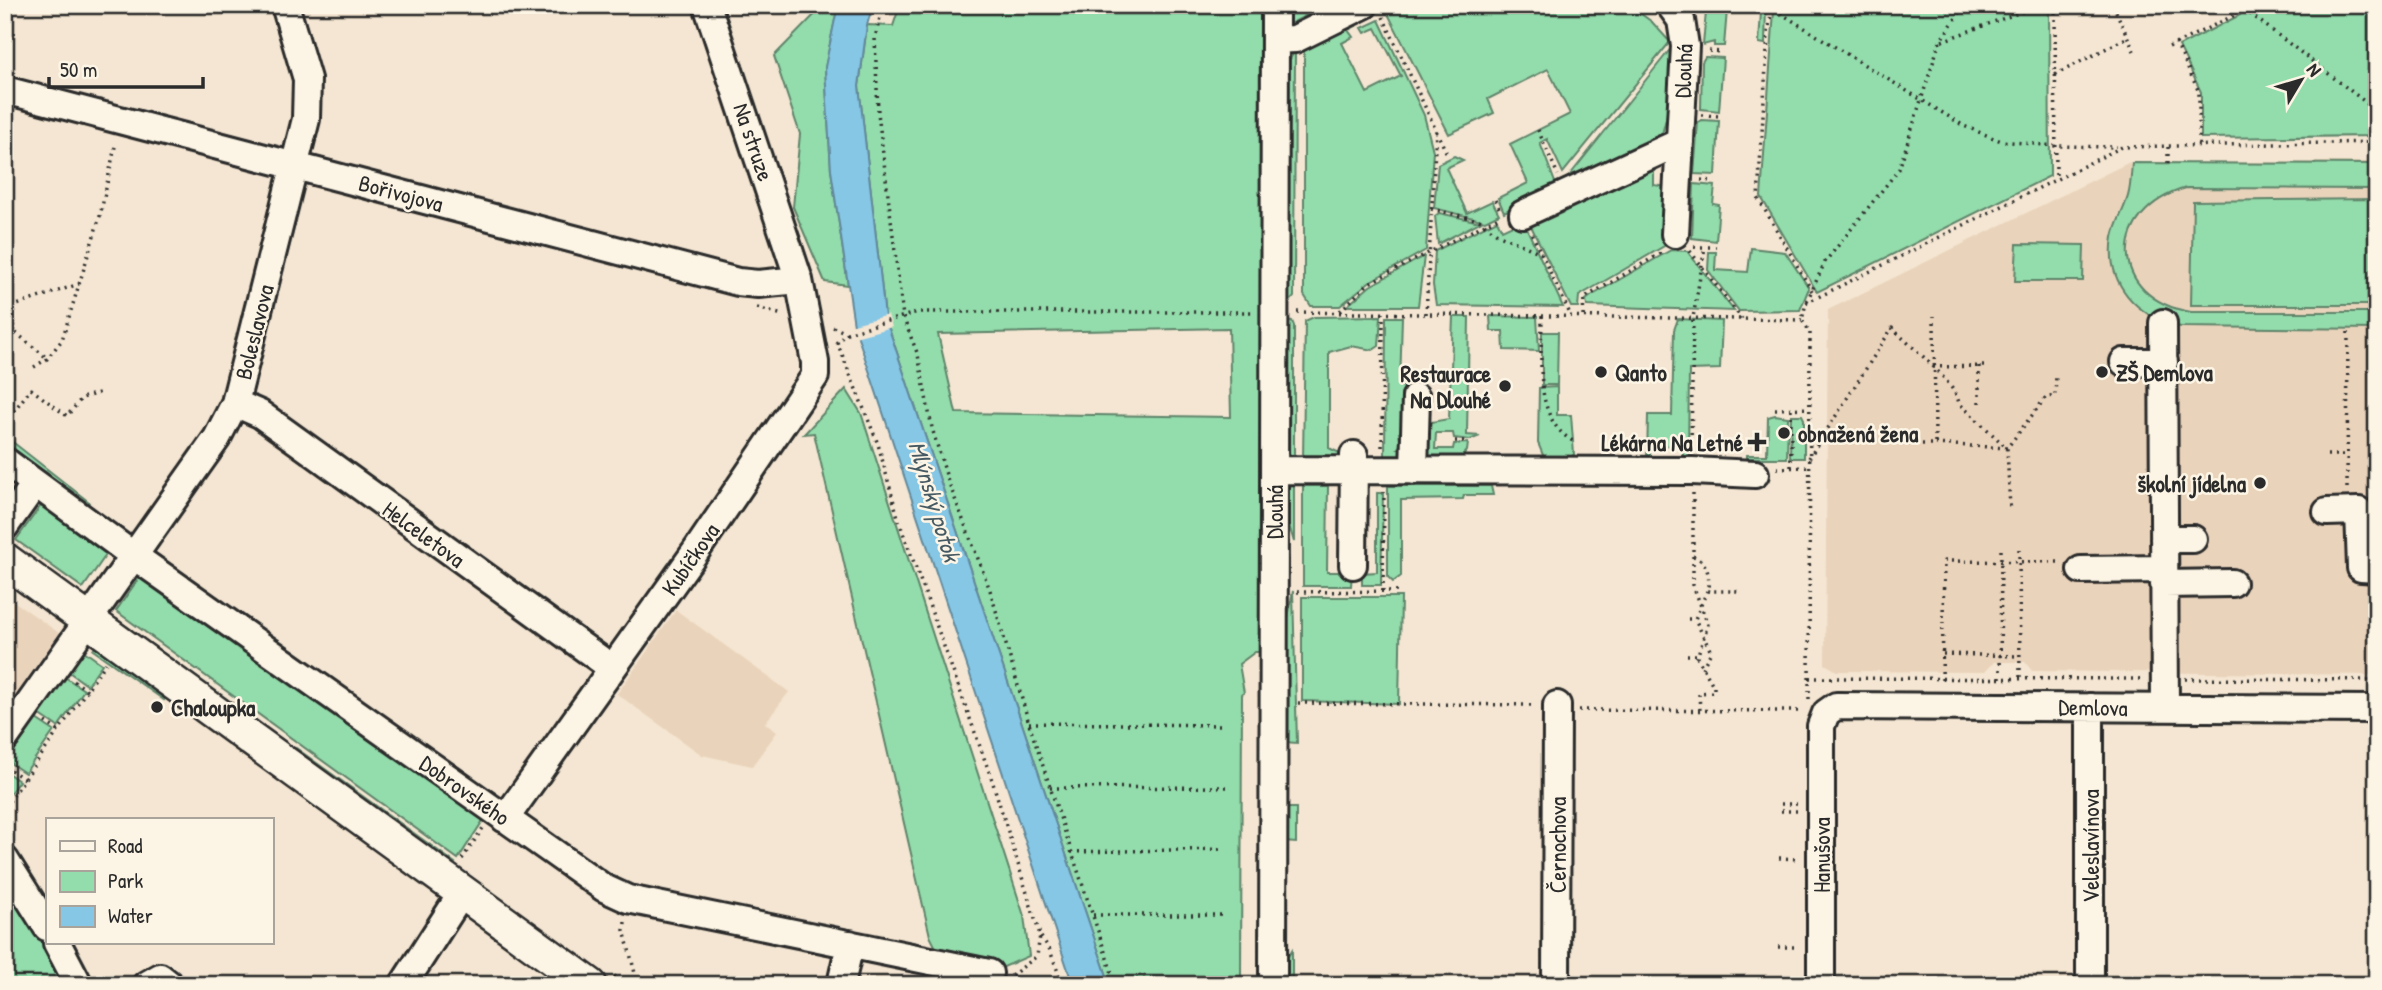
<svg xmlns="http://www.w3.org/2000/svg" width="2382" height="990" viewBox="0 0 2382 990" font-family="'Patrick Hand',sans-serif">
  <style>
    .built { fill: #ead3bb }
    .green { fill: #93dcab; stroke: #5f846b; stroke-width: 2; fill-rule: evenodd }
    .water { fill: #86c7e6; stroke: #62899b; stroke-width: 2 }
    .pier { fill: #f4e6d2 }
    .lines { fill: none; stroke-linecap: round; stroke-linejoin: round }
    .minor-casing { stroke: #2b2b2b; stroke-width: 32 }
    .major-casing { stroke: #2b2b2b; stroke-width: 38 }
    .path { stroke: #2b2b2b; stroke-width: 3.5; stroke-dasharray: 2 5; stroke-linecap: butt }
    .minor { stroke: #fcf5e5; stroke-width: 26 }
    .major { stroke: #fcf5e5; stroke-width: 33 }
    .poi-dot { fill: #2b2b2b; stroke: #fcf5e5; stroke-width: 2.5 }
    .labels { text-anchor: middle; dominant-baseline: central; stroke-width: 5; stroke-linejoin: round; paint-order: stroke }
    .street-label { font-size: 23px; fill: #2b2b2b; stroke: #fcf5e5 }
    .poi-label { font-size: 23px; font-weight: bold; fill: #2b2b2b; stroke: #fcf5e5; text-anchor: start }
    .water-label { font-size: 24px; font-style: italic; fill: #465a63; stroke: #fcf5e5 }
  </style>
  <rect width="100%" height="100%" fill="#f4e6d2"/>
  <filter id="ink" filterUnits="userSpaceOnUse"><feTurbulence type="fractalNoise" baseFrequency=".0143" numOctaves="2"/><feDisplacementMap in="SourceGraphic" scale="14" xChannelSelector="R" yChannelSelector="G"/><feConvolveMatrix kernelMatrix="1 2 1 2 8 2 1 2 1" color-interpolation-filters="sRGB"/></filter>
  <g filter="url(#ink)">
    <path class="built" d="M2130,162h247v513l-345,-4 -7,-9h-31l-9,10 -148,-1 -12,-7 3,-354z
      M5,595l54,38 -54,77z
      M676,610l113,82 -24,31 12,9 -25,34 -50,-11 -85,-61z"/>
    <path class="green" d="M824,5h14l-13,63 6,102 17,115 -23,-3 -32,-75 7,-73 -26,-78z
      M900,5h365l-1,647h-9l-16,12 5,29 -2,1 -1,291h-131l-225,-668 -26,-231 8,-61 26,1zM1229,328l2,89 -275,-4 -18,-79z
      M1287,5h39l-36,19z
      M1390,5h239l23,17 18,20 -107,131 -16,-34 -7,4 16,42 -52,27 -6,-14 30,-15 -18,-39 60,-30 -22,-45 -60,30 6,14 -45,21 -64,-126z
      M1723,5h36l7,3 -1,36 -6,-1 2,-31 -34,-2 -3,36h-10v-4l-11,3 3,-33z
      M1786,5h263l1,171 -233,116 -56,-95 13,-186z
      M2235,5h142v131l-176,2v-46l-22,-46 61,-31z
      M1379,20l45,95 9,36 -7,99 -57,32 -29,24h-29l-7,-11v-251l50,-22 2,4 -8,4 5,7 -11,6 25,50 34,-17 -25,-48 -11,5 -3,-5z
      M1672,47l-4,64 -6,23 -96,46z
      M1295,50l-1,247 -5,6h-2v-238z
      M1705,57l18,1 -4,53 -18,-2 1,-47z
      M1702,120l17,1 -3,54 -22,-1 4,-52z
      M1454,156l9,4 -17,8 21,45 25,-12 7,13 -14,7 -51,-13 4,-44z
      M1654,162v23l12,2 5,55 -92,54 -1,11h-7l-44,-89z
      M2132,163l245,1v25l-191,-1c-79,23 -78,110 5,124h186v17l-196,-2c-44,-10 -76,-43 -68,-90 3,-15 11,-27 15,-41 3,-11 3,-22 4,-33z
      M1694,184l21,2 -2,18 6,1 -3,36 -24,-3z
      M2375,199l2,106h-186l2,-104z
      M1439,213l41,9 -42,22 -3,-28z
      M1497,220l5,10 21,-10 40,87 -127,-2 -3,-20 2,-34z
      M2017,244l67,1 -1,36h-68z
      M1751,248l34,4 24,36 -9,22 -61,1 -31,-41 1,-18h7l-1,18 33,2z
      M1671,250l16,1 47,60 -147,-5 -1,-6 5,-4z
      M1424,256l-6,50h-71l23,-20z
      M1381,316l-2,30 -6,4 -22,-4 -22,6v96l15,7 -5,4 -36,1 2,-139 9,-4z
      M1490,316l47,1 2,34 -35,-1 -1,-19h-12z
      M1386,317h16l-2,69 11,1v45l-12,1 2,10 -3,5h6l-2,10 -17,2z
      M1453,317h16l-2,118 13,1 -10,4 -16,-2 -1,-5h-17l-1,16h18l1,-5 14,-1 -1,8 -8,9 -33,-3 -1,-34 24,-4z
      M1678,319l44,2 -2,48 -31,1 -1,92 -5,-2v-14l-33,-1v15l-3,-1 1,-44h24l2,-85z
      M1286,320l6,1 2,5v133l-7,-8z
      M1542,332h16l-1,53h-15z
      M1557,387v28h14l3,39 -4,4 -25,2 -7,-17 1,-55z
      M846,389l15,24 163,503 5,40 -30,13 -63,-21 -6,-12 -116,-503 -10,1z
      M1775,415l13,2 -1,41h-40v-3h20l1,-38z
      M1791,415h11l2,4v39h-14z
      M5,436l84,66 -3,6 -81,-64z
      M1294,481v61c-5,-18 -17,-47 0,-61z
      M1303,486h25l-1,86h25l-1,14h-48z
      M1388,486h103l2,9h-29l-1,4 -62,1v76l-8,6 -5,-5z
      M1377,493h6l-2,92h-19v-12l15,-1z
      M42,504l66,48 -25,36 -67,-48z
      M143,572l343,244 -28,43 -342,-248z
      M1293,591l4,152 -13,-1 1,-108z
      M1302,597h99l-2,107 -97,-3z
      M118,620l139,101 -3,5 -135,-101z
      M97,645l70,50 -3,5 -71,-50z
      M84,651l18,13 -15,21 -18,-13z
      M65,677l19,13 -26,37 -19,-13z
      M36,719l18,12 -29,42 -18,-12z
      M296,748l159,115 -4,5 -159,-115z
      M5,771l14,10 -14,19z
      M1284,808h12v35l-12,-1z
      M5,874l67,111h-67z
      M1292,950v35h-7v-24z"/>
    <path class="water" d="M838,5h35l-6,20 -8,61 26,231 225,668h-37l-219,-660 -23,-155 -6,-103z"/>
    <path class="pier" d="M888,315l4,12 -37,10 -5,-12z"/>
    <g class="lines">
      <defs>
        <path id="minor" d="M1670,5l11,15 4,26 -10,188
          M1275,40l20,-1 69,-34
          M5,90l733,192 20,2 41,-4
          M1523,214l157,-72
          M2163,323l2,385
          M2124,362h40
          M235,403l25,11 352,254
          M5,461l129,95 470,332 24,11 361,74
          M1274,470l418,1 63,3
          M1414,471l2,-74
          M2327,512l32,-1 2,57 16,1
          M5,526l30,-42
          M2164,539h29
          M1353,565l1,-110
          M2081,570l83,-1
          M2164,584l68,-1
          M5,738l212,-300 18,-35 71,-284 1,-40 -22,-74
          M505,819l191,-268 119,-175v-14l-16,-82 -92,-275
          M5,860l42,67
          M57,943l22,42
          M841,984l9,-40
          M146,985l14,-8 10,8
          M403,985l59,-92
          M1273,985l2,-980
          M1556,985l1,-280
          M1821,985v-259l5,-13 10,-7 541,3
          M2090,985v-278"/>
        <path id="major" d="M5,560l585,425"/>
      </defs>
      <use href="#minor" class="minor-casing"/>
      <use href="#major" class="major-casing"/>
      <path class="path" d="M883,5l-8,33 3,75 25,204 15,38 14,73 15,50 43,112 41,140 85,255
        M1767,5l5,3 5,-3
        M2055,5l1,173
        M2113,5l21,46
        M2239,5l138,106
        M1700,10l15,-5
        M1383,17l65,139
        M1942,41l98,-36
        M2176,43l23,49v53
        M2169,47l68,-33 -4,-9
        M1709,51l14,1
        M2055,75l73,-38
        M1702,115l17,1
        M1538,130l20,45
        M2168,163v-18
        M1701,180l14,1
        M1495,200l5,10
        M1431,209l48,11 18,14 44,19
        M1532,234l39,82
        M1694,247h22
        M1690,251l52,68
        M1812,291l-54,-93 10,-165 4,-25 192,118 37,15 55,5 61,1
        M1807,301l18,-39 74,-93 41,-128 25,-36
        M757,308l26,7
        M5,309l74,-25
        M1340,311l29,-28 132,-67
        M1297,312l505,8
        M1426,314l10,-184
        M1542,316c0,39 -10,103 31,125
        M1583,316l1,-18 79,-46
        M5,324l42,34
        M833,327l14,6
        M837,342l41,102 21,77 93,259 48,155 -3,21 -26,20
        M836,343l11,-10 71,-21h334
        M1979,366v37
        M34,367l13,-8 15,-19 38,-124 16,-74
        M1933,367l53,-1
        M1775,409l35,-1
        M5,422l26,-33 36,27 15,-18 20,-6
        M1455,441h13
        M1901,444h34l-1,-128
        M1935,444l72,4 39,-51 9,-1 1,-21
        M1382,447l1,-134
        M1691,448l2,-130 12,-71
        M2327,455h20
        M1809,458l83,-130c18,18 61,51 67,75l48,45 3,62
        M1791,467v-59
        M1777,468l32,-1
        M2347,488l1,-159
        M1693,493v92l15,40 -11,32 17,30v5l-15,1 1,18
        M2019,549l1,129
        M1693,556c15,5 18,22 14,35h31
        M1383,591l1,-99
        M1297,592l104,-1
        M1688,619h7
        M1943,654l76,2
        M1687,655h10
        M1702,668l9,-16 -16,-33 12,-28
        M1809,678l333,1
        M2000,678l1,-128
        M2185,679l192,1
        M1942,680l2,-119 115,1
        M74,681l13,9
        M1809,699l1,-366 -8,-13 4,-17 316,-156 255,-5
        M1298,703l235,2
        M1579,710l223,1
        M45,722l14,9
        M1029,723l196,2
        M5,766l19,13
        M1050,788l177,-1
        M1781,804h19
        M5,807l101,-144
        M1781,811h19
        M1071,852l154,-3
        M1779,858l19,1
        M462,859l21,-31
        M1093,915h130
        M625,922l-1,8 14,55
        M1041,937l8,11 14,37
        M1778,947h19
        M614,976l12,9
        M1115,979l106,2"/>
      <use href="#minor" class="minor"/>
      <use href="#major" class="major"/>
    </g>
  </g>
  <g class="poi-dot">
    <circle cx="1601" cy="372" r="7"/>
    <circle cx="2102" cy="372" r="7"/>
    <circle cx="1505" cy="386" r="7"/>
    <circle cx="1784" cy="433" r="7"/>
    <path d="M1753.5 431.5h7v7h7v7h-7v7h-7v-7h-7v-7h7z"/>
    <circle cx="2260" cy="483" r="7"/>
    <circle cx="157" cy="707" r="7"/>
  </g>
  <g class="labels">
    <g class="street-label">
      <text transform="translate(1683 71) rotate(-88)">Dlouhá</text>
      <text transform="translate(754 142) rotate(71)">Na struze</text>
      <text transform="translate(401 193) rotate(15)">Bořivojova</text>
      <text transform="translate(254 332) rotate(-76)">Boleslavova</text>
      <text transform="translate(1274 512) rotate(-90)">Dlouhá</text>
      <text transform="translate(424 534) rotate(36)">Helceletova</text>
      <text transform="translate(690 559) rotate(-55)">Kubíčkova</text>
      <text transform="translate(2093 707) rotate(1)">Demlova</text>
      <text transform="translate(465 790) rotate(35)">Dobrovského</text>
      <text transform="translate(1557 845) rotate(-90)">Černochova</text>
      <text transform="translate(2090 846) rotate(-90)">Veleslavínova</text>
      <text transform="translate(1821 855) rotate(-90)">Hanušova</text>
    </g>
    <g class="poi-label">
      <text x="1615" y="372">Qanto</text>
      <text x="2116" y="372">ZŠ Demlova</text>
      <text x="1491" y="373" text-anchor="end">Restaurace<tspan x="1491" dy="26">Na Dlouhé</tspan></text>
      <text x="1798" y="433">obnažená žena</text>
      <text x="1743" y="442" text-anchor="end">Lékárna Na Letné</text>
      <text x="2246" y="483" text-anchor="end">školní jídelna</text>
      <text x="171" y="707">Chaloupka</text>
    </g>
    <g class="water-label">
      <text transform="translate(935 501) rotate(73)">Mlýnský potok</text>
    </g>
  </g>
  <rect width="2382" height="990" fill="none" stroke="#fcf5e5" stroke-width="28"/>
  <rect x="14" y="14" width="2354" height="962" fill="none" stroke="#2b2b2b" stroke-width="2.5" filter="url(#ink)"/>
  <rect x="46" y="818" width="228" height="126" fill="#fcf5e5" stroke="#a8a49b" stroke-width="2"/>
  <rect x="60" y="841" width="35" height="10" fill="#fcf5e5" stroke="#a8a49b" stroke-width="2"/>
  <text x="108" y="853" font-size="21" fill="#2b2b2b">Road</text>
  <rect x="60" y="871" width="35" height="21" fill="#93dcab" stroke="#a8a49b" stroke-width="2"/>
  <text x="108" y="888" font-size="21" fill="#2b2b2b">Park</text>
  <rect x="60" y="906" width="35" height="21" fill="#86c7e6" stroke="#a8a49b" stroke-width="2"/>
  <text x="108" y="923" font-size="21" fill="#2b2b2b">Water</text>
  <g transform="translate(2301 80) rotate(52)" stroke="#fcf5e5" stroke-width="5" paint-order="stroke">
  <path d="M0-5L12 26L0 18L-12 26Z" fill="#2b2b2b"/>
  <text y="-10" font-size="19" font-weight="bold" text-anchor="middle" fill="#2b2b2b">N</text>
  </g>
  <path d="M49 77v10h154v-10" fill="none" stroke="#2b2b2b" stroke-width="3.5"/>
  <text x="60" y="77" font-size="21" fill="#2b2b2b" stroke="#fcf5e5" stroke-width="5" paint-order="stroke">50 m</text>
</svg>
